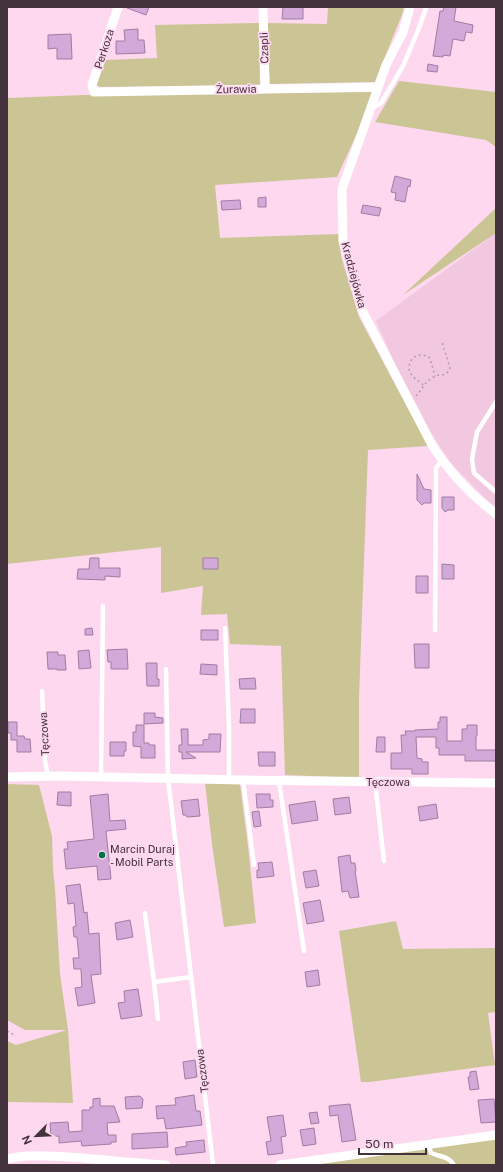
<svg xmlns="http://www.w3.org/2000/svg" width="503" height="1172" viewBox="0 0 503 1172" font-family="'Public Sans',sans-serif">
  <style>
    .built { fill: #f2c8e1 }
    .green { fill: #cbc595 }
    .building { fill: #d2a9d9; stroke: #9d7ea2 }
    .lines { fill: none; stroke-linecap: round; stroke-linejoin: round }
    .path { stroke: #b699ab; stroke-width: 1.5; stroke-dasharray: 2 3; stroke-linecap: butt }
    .service { stroke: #fff; stroke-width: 4.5 }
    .minor { stroke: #fff; stroke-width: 9 }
    .poi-dot { fill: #00724b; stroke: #fdd8ef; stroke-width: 1.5 }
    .labels { text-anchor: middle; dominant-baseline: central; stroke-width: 3.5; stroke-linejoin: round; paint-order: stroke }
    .street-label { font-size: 11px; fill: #44323d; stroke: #fdd8ef }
    .poi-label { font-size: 11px; fill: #44323d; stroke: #fdd8ef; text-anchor: start }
  </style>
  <rect width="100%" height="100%" fill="#fdd8ef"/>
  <path class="built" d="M496,233v274l-8,-6 -37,-38 -20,-30 -35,-67 -20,-45z"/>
  <path class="green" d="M328,7h76l-1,5 -28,70 -105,2 -3,-61 60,1z
    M259,23l1,62 -160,2 -5,-2 11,-25 51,-2 -2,-33z
    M399,81l97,11v55l-10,-7 -111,-18z
    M376,92l-39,85 -122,8 5,53 119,-4 2,22 18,61 69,129 -60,4 -9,248v80l-74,-3 -4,-129 -51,-2 -3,-30 -26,1 2,-29 -42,7v-46l-154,17v-466l77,-3z
    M496,208v25l-93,62z
    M205,783l35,1 8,62 8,77 -32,4 -12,-83z
    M7,784l32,1 13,51 1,33 2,20 5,85 8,56 5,73 -66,-1v-61l9,4 51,-15h-42l-18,-10z
    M396,921l7,28 93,-1v64l-8,1 7,52 -125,17h-9l-22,-151z
    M496,1139v26h-190z"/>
  <path class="building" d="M127,7h22l-3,8 -19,-7z
    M283,7h20v12h-21z
    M444,7h12l-2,14 19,4 -1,8 -6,-1 -2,9 -11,-2 -3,17 -7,-1v2l-10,-1 7,-45h3z
    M138,29v11h6l1,13 -29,1v-13h9l-1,-11z
    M71,34l1,25h-15v-11l-9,1v-14z
    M428,64l10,2 -1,6 -10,-1z
    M395,176l16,4 -1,7 -2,-1 -3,16 -10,-2 1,-7 -5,-1z
    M266,197v10h-8v-9z
    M240,200l1,9 -19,1 -1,-9z
    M363,205l18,3 -2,8 -18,-3z
    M417,474l7,15 7,1v13h-7l-2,2 -5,-5z
    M442,497h12v13h-6l-3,2 -3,-4z
    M90,558h9v10h21v9l-15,-1v4l-28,-1 1,-10h11z
    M203,558h15v11h-15z
    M442,564l12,1v14h-12z
    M416,576h12v17h-12z
    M92,628l1,7h-8v-6z
    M201,630h17v10h-17z
    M414,644h15v24h-14z
    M127,649l1,20h-17v-7h-3l-1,-12z
    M89,650l2,18 -12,1 -1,-18z
    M47,652h11v3h7l1,15h-9v-1h-9z
    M146,663h11v16h2v7h-12z
    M201,664l16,1v10l-17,-1z
    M255,678l1,11h-16l-1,-10z
    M241,709h14v14h-15z
    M144,713h11v4l8,1v5l-19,1z
    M440,717h7v24h15v-12h5v-4h10v11h-1v14h20v11h-31v-6h-26v-7h-3v-11h-20l1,21 5,1v3h6v12h-16v-5h-21v-16h11l-1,-18h5l-1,-4h10v-1l23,-1v-7h2z
    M8,722h9v14h7l1,3h5l1,13h-14v-12h-6v-7h-3z
    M136,725h8v18h5v2h6v13h-14v-11l-8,-1v-14h3z
    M181,729h7v16h15v-5l6,-1v-5h12l-1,18h-34l10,6 -14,1v-7h-3v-7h3z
    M377,737h8v15h-9z
    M110,742h16v9h-2v5h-14z
    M258,752h17v14h-16z
    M58,792h13v14l-14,-1z
    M108,794l2,27 15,-1 1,9 -20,2 5,48 -13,1 -1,-14 -31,3 -2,-20h4l-1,-7 27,-3 -4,-43z
    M256,794h14v6h3v7l-16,1z
    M349,797l2,16 -16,2 -2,-16z
    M198,799l2,17 -13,1 -1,-2h-3l-2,-14z
    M315,801l3,19 -26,4 -3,-19z
    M436,804l2,14 -18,3 -2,-14z
    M259,811l2,15 -7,1 -2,-15z
    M350,855l1,8h4l1,8h-1l4,26 -9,1 -2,-7 -6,1 -4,-35z
    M272,862l2,14 -17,2v-8h2l-1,-7z
    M316,870l3,16 -13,2 -3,-16z
    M80,884l4,29 3,-1 2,22 10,-1 2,41 -10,1 4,28 -17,3 -3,-18 7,-1 -1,-18h-7l-1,-11h6l-2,-21h-3l-1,-10 3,-1 -2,-23 -6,1 -2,-18z
    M320,900l4,21 -17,3 -4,-21z
    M130,920l3,17 -16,3 -2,-17z
    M318,970l2,15 -13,2 -2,-15z
    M138,989l4,27 -21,3 -3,-16 7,-1 -1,-11z
    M195,1060l2,17 -12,2 -2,-17z
    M476,1071l3,18 -9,1 -2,-13h2v-5z
    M194,1095l2,16h4l2,14 -36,4 -2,-11 -7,1 -1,-13 20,-1 -1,-7z
    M140,1096l3,3 -1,9 -16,1 -1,-12z
    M100,1098v8h14l6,16 -13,1 1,12h8v7h-5v2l-29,2 -1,-5 -22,2v-7l-8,1 -1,-14 18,-1 1,10 13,-1v-21h8v-3h3v-8z
    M494,1099l2,23 -15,1 -3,-23z
    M350,1104l6,36 -14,2 -4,-27 -8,1 -1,-10z
    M317,1112l2,11 -8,1 -2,-11z
    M283,1115l3,21 -5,1 2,16 -15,2 -2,-13 5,-1 -4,-24z
    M314,1128l2,16 -13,2 -3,-16z
    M167,1132l1,15 -36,2v-15z
    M204,1140l1,12 -29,3 -1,-7 12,-2 -1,-4z"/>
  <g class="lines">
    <path class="path" d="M423,385c-3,-4 -9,-6 -12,-11 -5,-7 0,-19 10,-19 3,0 6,1 9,3l5,18
      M416,396c6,-6 9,-15 18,-19 7,-5 11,2 16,-9l-8,-26
      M7,1031l9,5"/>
    <path class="service" d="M372,108l9,-5 22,-37 16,-38 7,-20
      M496,402l-19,30 -5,27 2,14 22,19
      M225,628l4,99v53
      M435,630l1,-162 6,-8
      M166,669l2,109 45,387
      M42,691l3,70 3,15
      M101,777l2,-171
      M243,780l11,85
      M279,781l25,170
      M375,782l9,79
      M145,913l9,69
      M158,1019l-4,-37 37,-5
      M428,1144l3,9c9,4 18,3 23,12"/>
    <path class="minor" d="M118,7l-26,78 2,7 284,-5
      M263,7l2,81
      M410,7l-7,25 -17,33 -44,124 1,52 19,69 70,135c17,27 39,50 64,69
      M7,777l52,-1 184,4 253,3
      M7,1159c20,-5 40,-3 61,-2 32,2 65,6 98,8
      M280,1165l216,-30"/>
  </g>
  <circle class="poi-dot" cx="102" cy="855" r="4"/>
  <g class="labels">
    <g class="street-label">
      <text transform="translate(264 48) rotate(-92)">Czapli</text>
      <text transform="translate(104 49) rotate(-72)">Perkoza</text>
      <text transform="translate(236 89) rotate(-1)">Żurawia</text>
      <text transform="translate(354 275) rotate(75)">Kradziejówka</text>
      <text transform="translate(44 734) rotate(-93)">Tęczowa</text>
      <text x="388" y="782">Tęczowa</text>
      <text transform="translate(202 1071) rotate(-97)">Tęczowa</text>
    </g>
    <g class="poi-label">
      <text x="110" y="849">Marcin Duraj<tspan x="110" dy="13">- Mobil Parts</tspan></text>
    </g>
  </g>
  <rect width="503" height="1172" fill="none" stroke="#44323d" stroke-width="16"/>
  <g transform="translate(36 1136) rotate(246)" stroke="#fdd8ef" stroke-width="3" paint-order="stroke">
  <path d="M0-3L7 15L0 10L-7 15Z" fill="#44323d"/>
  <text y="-6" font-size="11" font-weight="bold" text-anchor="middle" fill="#44323d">N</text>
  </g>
  <path d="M359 1148v6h67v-6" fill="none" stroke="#44323d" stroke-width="2"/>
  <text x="365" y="1148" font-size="12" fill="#44323d" stroke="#fdd8ef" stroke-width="3" paint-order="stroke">50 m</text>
</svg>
